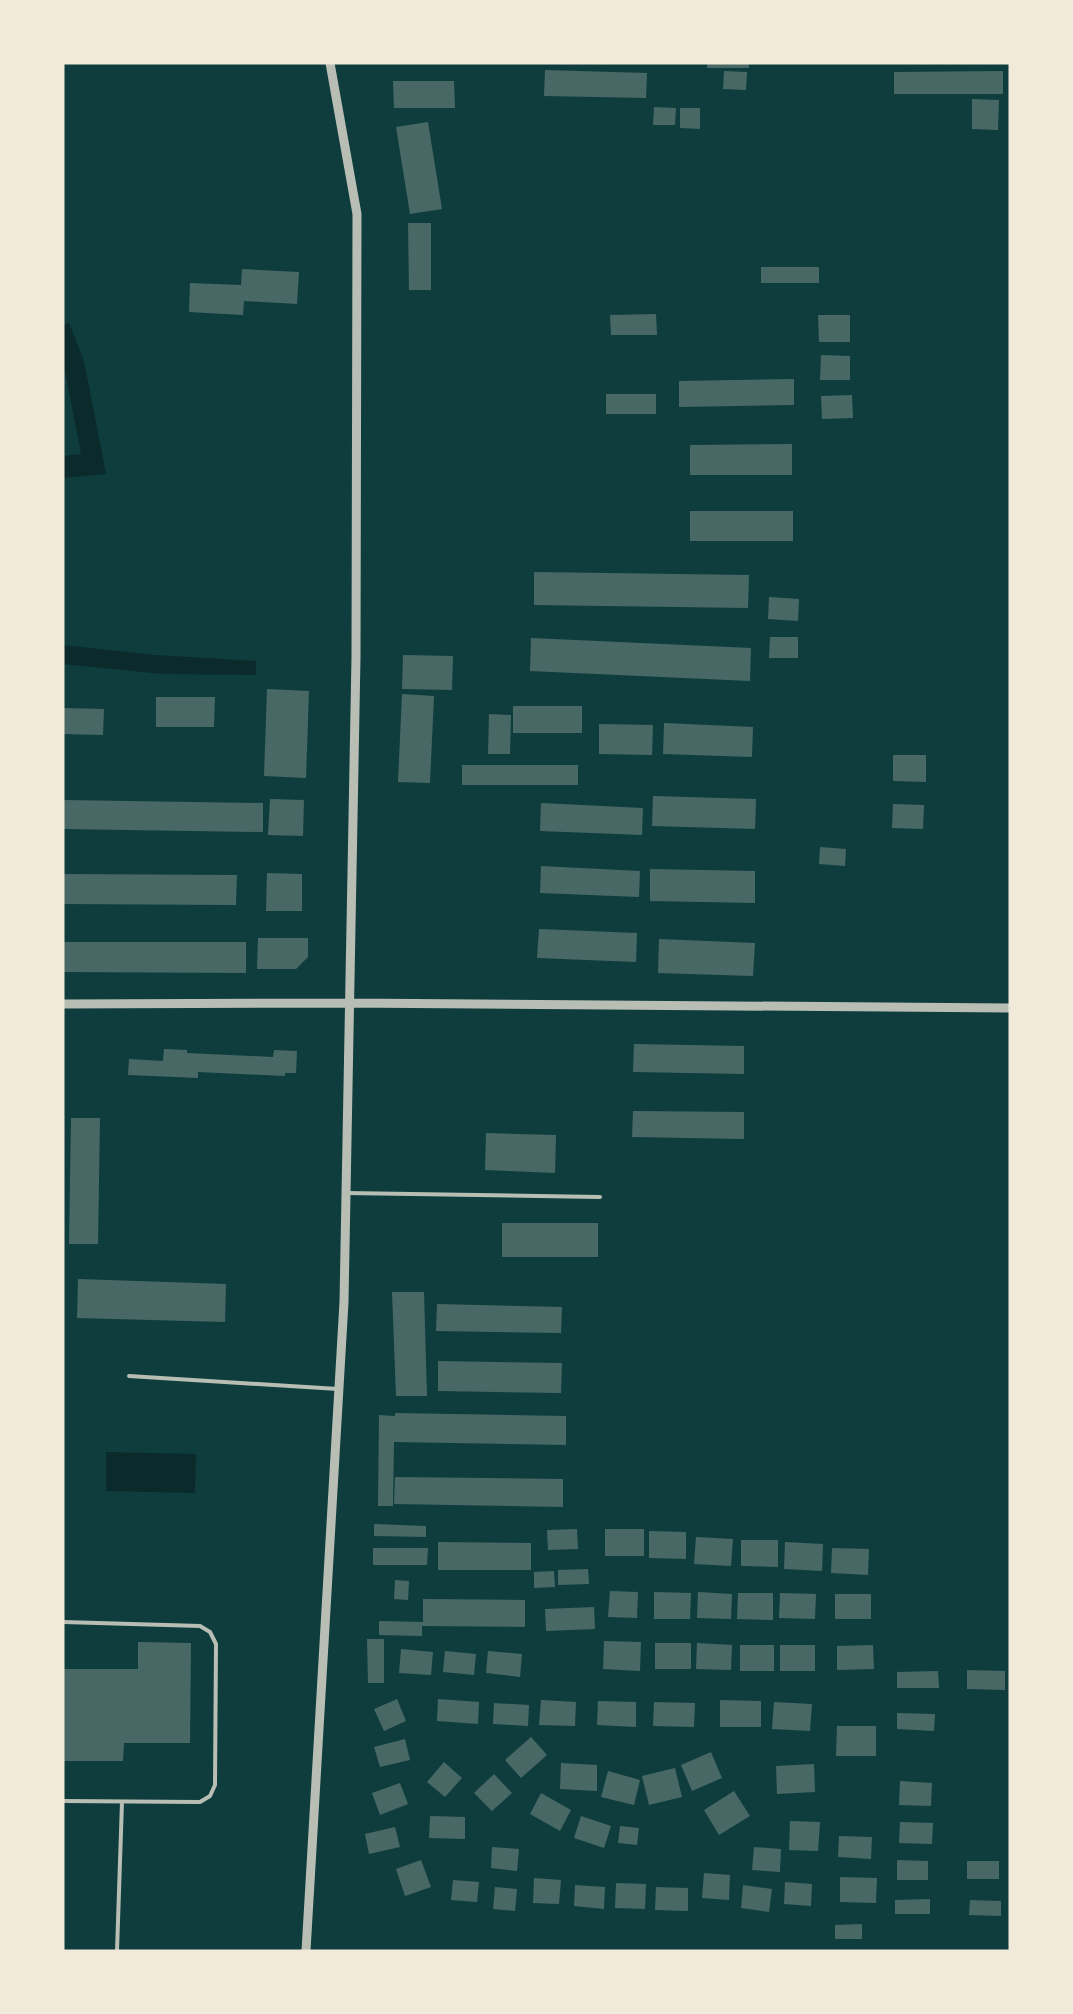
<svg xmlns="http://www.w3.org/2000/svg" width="1073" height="2014" viewBox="0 0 1073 2014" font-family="'Public Sans',sans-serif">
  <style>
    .water { fill: #0a2a2b }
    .building { fill: #486865 }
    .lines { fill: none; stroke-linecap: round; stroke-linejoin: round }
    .service { stroke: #b8beb3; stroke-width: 4 }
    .tertiary { stroke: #b8beb3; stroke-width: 9 }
  </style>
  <rect width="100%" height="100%" fill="#0f3d3e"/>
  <path class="water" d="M69,323l15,38 22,113 -43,4v-22l18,-2 -18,-93v-36z
    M63,645l92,10 101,6v14l-94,-1 -99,-10z
    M106,1452l90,2 -1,39 -89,-2z"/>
  <path class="building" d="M707,63h42v5h-42z
    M545,70l102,3 -1,25 -102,-2z
    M724,71l23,1 -1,18 -23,-1z
    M1003,71v23h-109v-22z
    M393,81h61l1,27h-61z
    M972,99l27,1 -1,30 -26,-1z
    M654,107l22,1 -1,17h-22z
    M680,108h20v21l-20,-1z
    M428,122l14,87 -32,5 -14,-87z
    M408,223h23v67h-22z
    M761,267h58v16h-58z
    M242,269l57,3 -2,32 -53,-3 -1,14 -54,-3 1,-29 51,2z
    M656,314l1,21h-46l-1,-20z
    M818,315h32v27h-31z
    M821,355l29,1v24h-30z
    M794,379v26l-115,2v-26z
    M606,394h50v20h-50z
    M852,395l1,23 -31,1 -1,-23z
    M792,444v31h-102v-30z
    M690,511h103v30h-103z
    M534,572l215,3 -1,33 -214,-3z
    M769,597l30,2 -1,22 -30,-2z
    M770,637h28v21h-29z
    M531,638l220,10 -1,33 -220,-10z
    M403,655l50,1 -1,34 -50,-1z
    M267,689l42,2 -3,87 -42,-2z
    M402,694l32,2 -4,87 -32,-1z
    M156,697h59l-1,30h-58z
    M513,706h69v27h-69z
    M63,708l41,1 -1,26 -40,-1z
    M489,714l22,1 -1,39h-22z
    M664,723l89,4 -1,30 -89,-3z
    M599,724l54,1 -1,30 -53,-1z
    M893,755h33v27l-33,-1z
    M462,765h116v20h-116z
    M653,796l103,3 -1,30 -103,-3z
    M270,799l34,1 -1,36 -35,-1z
    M63,800l200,3v29l-200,-3z
    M541,803l102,5 -1,27 -102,-4z
    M893,804l31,1 -1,24 -31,-1z
    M820,847l26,2 -1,17 -26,-2z
    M541,866l99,5 -1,26 -99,-4z
    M650,869l105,2v32l-105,-2z
    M267,873l35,1v37h-36z
    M63,874l174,1 -1,30 -173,-1z
    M539,929l98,4 -1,29 -99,-4z
    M258,938h50v19l-12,12h-39z
    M659,939l96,4 -2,33 -95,-3z
    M63,942h183v31l-183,-1z
    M634,1044l110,2v28l-111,-2z
    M164,1049l23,1v3l86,4 1,-7 23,1 -1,22h-11v3l-87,-4v6l-70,-3 1,-16 34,2z
    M633,1111l111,1v27l-112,-2z
    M71,1118h29l-2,126h-29z
    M486,1133l70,2 -1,38 -70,-3z
    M502,1223h96v34h-96z
    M78,1279l148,5 -1,38 -148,-4z
    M392,1292h32l3,104h-31z
    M437,1304l125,3 -1,26 -125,-2z
    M438,1361l124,2 -1,30 -123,-2z
    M395,1413l171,3v29l-172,-3 -1,64h-15l1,-91 16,1z
    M395,1477l168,2v28l-169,-3z
    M374,1524l52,2v11l-52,-1z
    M577,1529l1,20 -30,1 -1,-20z
    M605,1529h39v27h-39z
    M649,1531l37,1v27l-37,-1z
    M696,1537l37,2 -2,27 -37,-2z
    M741,1540h37v27l-37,-1z
    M438,1542l93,1v27h-93z
    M785,1542l38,2 -1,27 -38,-2z
    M373,1548h55l-1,17h-54z
    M832,1548l37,1 -1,26 -37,-2z
    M588,1569l1,15 -31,1v-15z
    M554,1571l1,16 -21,1v-16z
    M395,1580l14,1 -1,19 -14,-1z
    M610,1591l28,1 -1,26 -29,-1z
    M654,1592l37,1 -1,26h-36z
    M698,1592l34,2 -1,25 -34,-1z
    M738,1593h35v27l-36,-1z
    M780,1593l36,1 -1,25 -36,-1z
    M835,1594h36v25h-36z
    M423,1599l102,1v27l-103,-1v10l-43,-1v-14l44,1z
    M594,1607l1,22 -49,2 -1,-22z
    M367,1639h17v44h-16z
    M604,1641l37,1 -1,29 -37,-2z
    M138,1642l53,1 -1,100h-66l-1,18h-60v-92h75z
    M655,1643h36v26h-36z
    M697,1643l35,2 -1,25 -35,-1z
    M740,1645h34v26h-34z
    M780,1645h35v26h-35z
    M873,1645l1,24 -37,1v-24z
    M401,1649l32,3 -2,23 -32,-2z
    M445,1651l31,3 -2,21 -31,-3z
    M488,1651l34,3 -2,23 -34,-4z
    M967,1670l38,1v19l-38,-1z
    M938,1671l1,17h-42v-16z
    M397,1699l9,22 -22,10 -10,-22z
    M438,1699l41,3 -1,22 -41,-3z
    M541,1700l35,2 -1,24 -36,-1z
    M720,1700l41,1v26h-41z
    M598,1701l38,1v25l-39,-2z
    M654,1702l41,1 -1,24 -41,-1z
    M774,1702l38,2 -2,27 -38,-2z
    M494,1703l35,2 -1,21 -35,-2z
    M897,1713l38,1 -1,17 -37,-2z
    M837,1726h39v30h-40z
    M531,1737l16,18 -26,23 -16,-18z
    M405,1739l5,21 -30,7 -6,-20z
    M711,1752l11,26 -30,13 -11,-26z
    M444,1762l18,16 -17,19 -18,-15z
    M561,1763l36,2v26l-37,-2z
    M814,1764l1,28 -38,2 -1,-28z
    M675,1768l7,29 -33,8 -7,-29z
    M608,1771l32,9 -6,25 -33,-8z
    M494,1774l18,19 -20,18 -18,-18z
    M900,1781l32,2 -1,23 -32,-1z
    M400,1783l8,21 -28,11 -8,-22z
    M734,1791l16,25 -31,19 -15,-25z
    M541,1793l30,17 -11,21 -30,-17z
    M430,1816l35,1v22l-36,-1z
    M581,1816l30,10 -7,22 -30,-10z
    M790,1821l30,1 -2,29 -29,-1z
    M900,1822l33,1 -1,21 -33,-1z
    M620,1826l19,2 -2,17 -19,-2z
    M395,1827l5,20 -31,7 -4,-20z
    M839,1836l33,1 -1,22 -33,-2z
    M492,1847l27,2 -2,22 -26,-3z
    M754,1847l27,2 -1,23 -28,-2z
    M421,1860l10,27 -26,9 -9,-27z
    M897,1860l31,1v19h-31z
    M967,1861h32v18h-32z
    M704,1873l26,2 -1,25 -27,-2z
    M840,1877l37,1 -1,25 -36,-1z
    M534,1878l27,2 -2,24 -26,-1z
    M453,1880l26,2 -2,20 -26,-2z
    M785,1882l27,2 -1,22 -27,-2z
    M616,1883l30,1 -1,25 -30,-1z
    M575,1885l30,2 -1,22 -30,-3z
    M743,1885l29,4 -3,23 -28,-4z
    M495,1887l22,2 -2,22 -22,-2z
    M656,1887l32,1v23l-33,-1z
    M930,1899v15h-35v-14z
    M970,1900l31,1v15l-32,-1z
    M862,1924v15h-27v-14z"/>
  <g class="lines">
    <path class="service" d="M346,1193l254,4
      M129,1376l209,13
      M63,1622l137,4 10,6 6,12 -1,141 -5,11 -10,6 -137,-1
      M117,1951l5,-149"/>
    <path class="tertiary" d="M63,1004l286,-1 661,5
      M306,1951l38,-649 12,-645 1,-443 -27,-151"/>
  </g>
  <rect width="1073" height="2014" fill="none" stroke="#f1e9da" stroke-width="129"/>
</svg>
